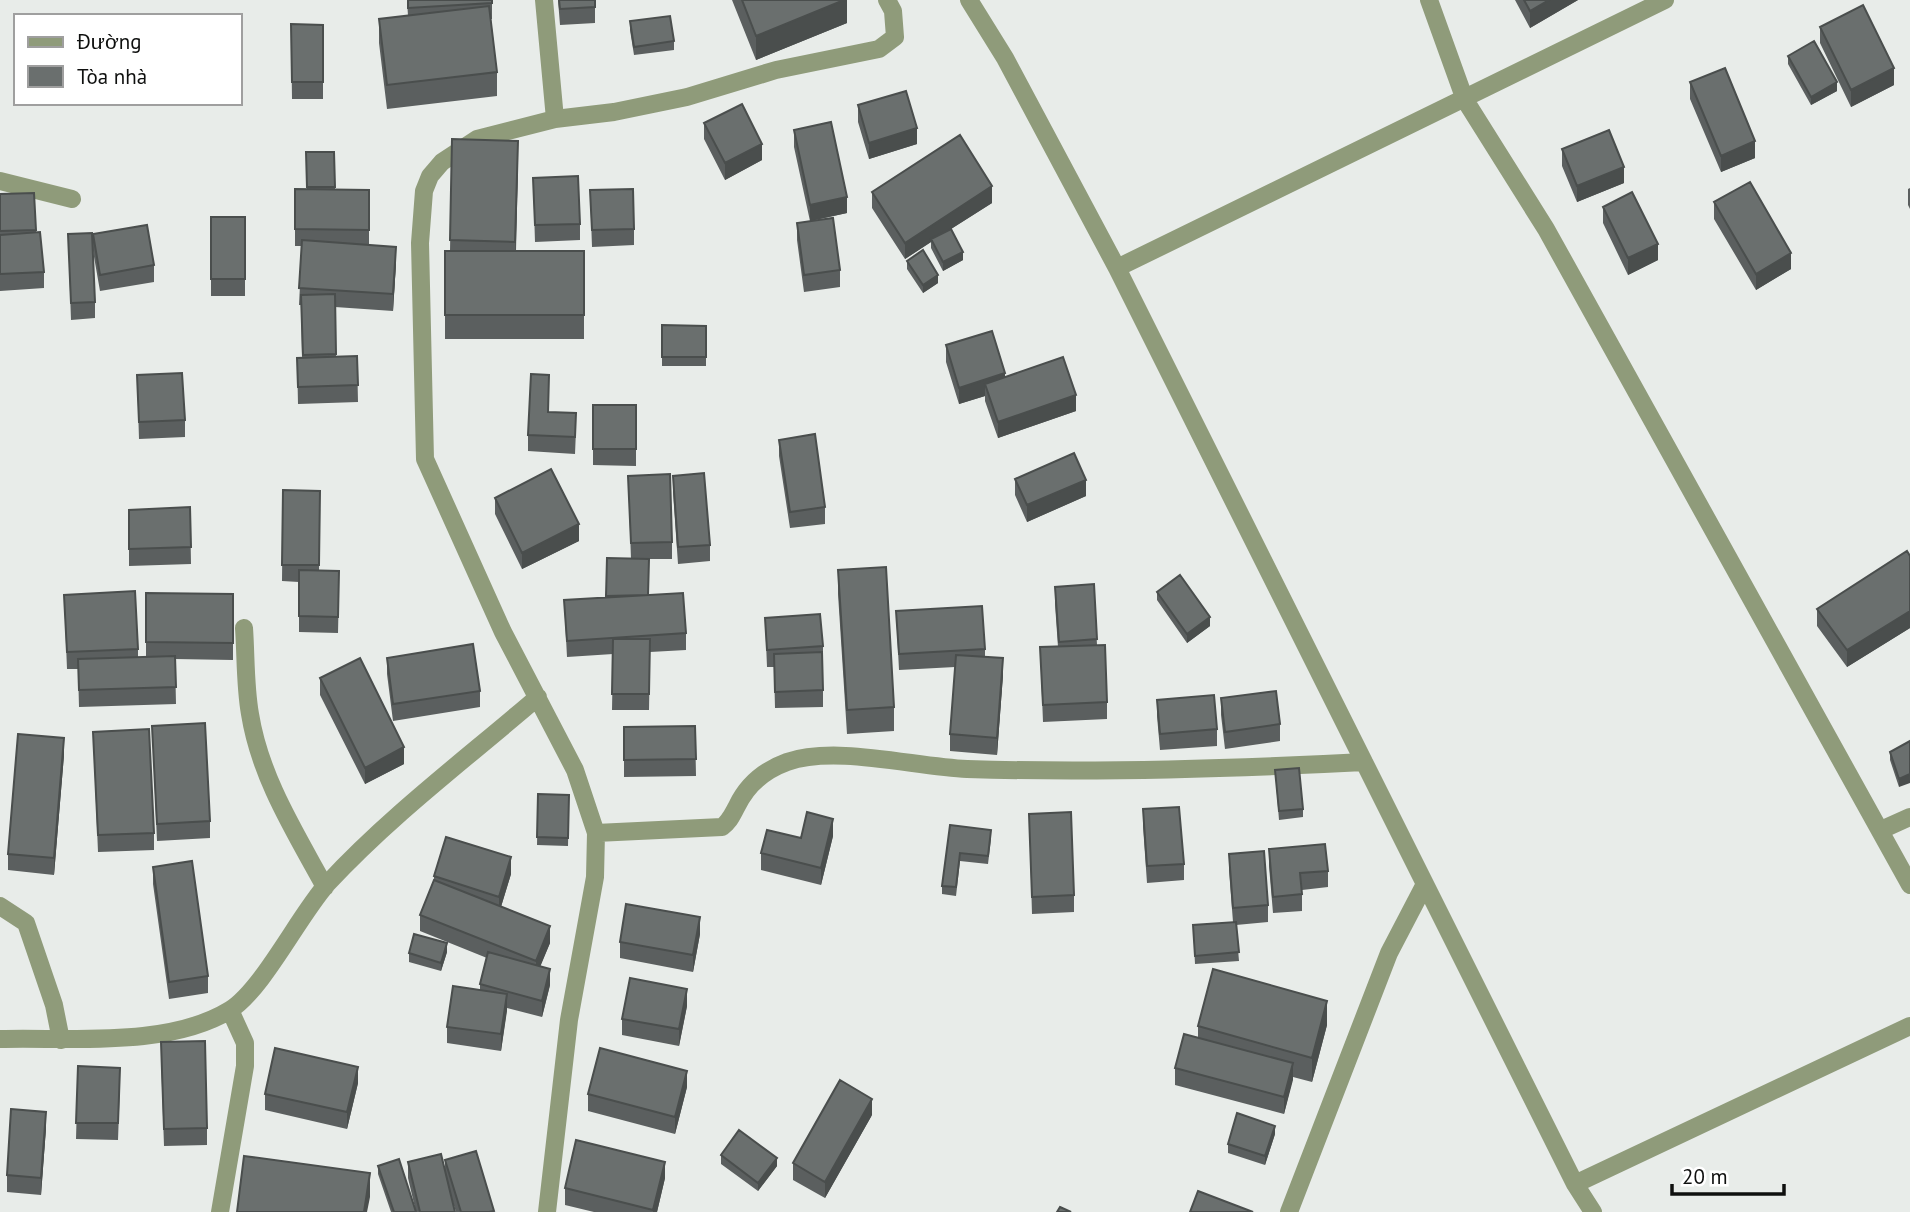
<svg xmlns="http://www.w3.org/2000/svg" width="1910" height="1212" viewBox="0 0 1910 1212" font-family="'PT Sans',sans-serif">
  <style>
    .lines { fill: none; stroke-linecap: round; stroke-linejoin: round }
    .minor { stroke: #8f9b7a; stroke-width: 18 }
    .wall { fill: #5b5f5f }
    .shaded-wall { fill: #4a4e4d }
    .building { fill: #6a6f6e; stroke: #4a4e4d; stroke-width: 2 }
  </style>
  <rect width="100%" height="100%" fill="#e8ece9"/>
  <g class="lines">
    <path class="minor" d="M544,0l11,119
      M969,0l36,58 112,210 458,916 18,28
      M1429,0l36,100 81,129 364,656
      M0,181l72,18
      M1117,268l548,-268
      M244,628c2,28 1,58 6,86 10,63 45,118 75,173
      M1881,830l29,-13
      M596,833l126,-6c8,-6 10,-12 15,-21 10,-21 28,-36 50,-44 49,-17 128,5 180,7 132,4 265,0 397,-7
      M0,906l26,17 28,82 7,35
      M0,1039c70,-2 168,9 230,-29 33,-21 68,-93 97,-126 64,-69 140,-126 211,-187
      M1575,1184l335,-158
      M220,1212l25,-146v-23l-15,-33
      M547,1212l22,-192 26,-143 1,-44 -21,-63 -72,-138 -78,-173 -5,-216 4,-52 6,-15 12,-14 35,-23 78,-20 59,-7 73,-15 89,-27 103,-21 16,-12 -2,-26 -6,-11
      M1289,1212l100,-259 36,-69"/>
  </g>
  <path class="wall" d="M407,0h85v19h-1l6,53v24l-110,13 -8,-66v-24l29,-3z
    M558,0h37v23l-35,2z
    M732,0h115v23l-91,37z
    M1515,0h63l-48,28z
    M630,21l44,20v9l-40,5 -4,-25z
    M291,24l32,1v74h-31z
    M1820,27l74,58 -43,22 -31,-64z
    M1788,56l49,35 -26,14 -23,-41z
    M1690,82l65,76 -34,14 -31,-73z
    M858,105l59,39 -48,15 -11,-37z
    M704,123l58,37 -37,20 -21,-41z
    M794,130l53,83 -36,8 29,49v17l-36,5 -7,-52v-17l13,-2 -16,-74z
    M452,139l66,26 -2,86h68v88h-139v-88h5z
    M1562,149l62,34 -47,19 -15,-36z
    M306,152l29,35v3h34v55l27,18 -3,48 -58,-4 1,50 21,-1 1,46 -60,2 -1,-46h5l-1,-53h-2l3,-59h-7v-57h12z
    M533,178l47,46v16l-45,2z
    M1910,188v21l-2,-4v-16z
    M590,190l44,39v16l-42,2z
    M872,192l120,11 -41,26 12,31 -20,11 -12,-23v-6l-26,17 -33,-51z
    M34,193l2,39 8,40v16l-44,3v-97z
    M1714,202l77,67 -35,21 -42,-71z
    M1603,207l55,53 -30,15 -25,-52z
    M211,217h34v79h-34z
    M68,234l27,68v16l-24,2z
    M93,234l61,31v17l-54,9 -7,-40z
    M907,261l31,22 -15,10 -16,-24z
    M662,325l44,1v40h-44z
    M946,345l59,32 71,34 -78,27 -13,-37v-5l-26,8 -13,-42z
    M137,375l48,45v17l-46,2z
    M549,391l-1,21 28,18 -1,24 -47,-3v-16z
    M593,405h43v61l-43,-1z
    M779,440l46,67v17l-35,4 -11,-72z
    M628,476l44,66v17h-23l-1,36 38,38v17l-36,2 -1,58h-37l1,-56 -46,3 -3,-57 42,-2 25,-39z
    M673,476l37,69v16l-32,3 -5,-72z
    M1015,479l71,17 -59,26 -12,-27z
    M283,490l37,1 -1,79 20,17 -1,46 -39,-1v-50l-17,-1z
    M495,498l84,43 -57,28 -27,-55z
    M190,507l1,57 -62,2v-56z
    M1910,556v72l-63,39 -30,-41v-17z
    M838,570l56,137v24l-47,3 -9,-140z
    M1094,584l3,61 10,57v17l-64,3 -3,-75h18l-3,-43v-17z
    M1157,592l53,34 -23,17 -30,-43z
    M146,593l87,1v66l-58,-1 1,45 -97,3 -1,-38h-11l-3,-74 74,54v8h8z
    M896,611l89,38v8l18,18 -6,80 -47,-4v-17l5,-67 -56,3z
    M765,618l58,28v61l-48,1 -1,-41h-7z
    M387,658l93,33v16l-87,14 -6,-47z
    M320,678l84,86 -39,20 -45,-89z
    M1221,698l59,26v17l-55,8 -4,-34z
    M1157,700l60,29v17l-57,4 -3,-34z
    M152,726l58,95v17l-53,3z
    M695,726l1,50 -72,1v-50z
    M93,732l61,101v17l-56,2z
    M1910,741l-11,46 -9,-27v-8z
    M64,755l-10,120 -46,-5v-16z
    M1275,770l28,39v8l-24,3z
    M538,794l31,1 -1,51 -31,-1z
    M1143,809l41,55v16l-37,3 -4,-57z
    M1029,814l45,81v17l-42,2z
    M950,825l41,14 -3,25 -28,-3 -4,35 -14,-2v-8z
    M833,836l-12,49 -60,-15v-17l40,-15z
    M1269,849l59,22v16l-26,3v21l-29,2 -4,-47z
    M1229,854l39,51v17l-32,3 3,36 -44,3 -2,-39 40,-3 -4,-52z
    M153,867l55,109v17l-39,6 -16,-115z
    M511,874l-10,33 49,36 -10,23 10,19 -8,32 -35,-9 -6,43 -54,-8v-16l33,-37v-6l7,-26 -67,-27v-16l14,-35v-4z
    M700,934l-7,38 -73,-14v-16z
    M447,952l-6,19 -32,-9v-9z
    M687,1006l-8,40 -57,-11v-16z
    M1327,1025l-15,57 -19,-5 -9,37 -109,-29v-17l23,-30v-12z
    M161,1058l46,70v17l-43,1z
    M78,1066l42,18 -2,56 -42,-1z
    M358,1083l-11,46 -82,-19v-16z
    M687,1087l-12,47 -87,-23v-17z
    M872,1115l-47,83 -32,-18v-17z
    M46,1128l-5,67 -34,-3v-17z
    M1275,1134l-10,31 -37,-12v-9z
    M721,1155l56,11 -19,25 -37,-27z
    M445,1160l49,52h-38l-5,-16 4,16h-39l-8,-34v-16l37,11z
    M378,1166l38,46h-25l-13,-38z
    M665,1178l-8,34h-63l-29,-7v-17z"/>
  <path class="shaded-wall" d="M844,0h3v23l-91,37v-24z
    M1549,0h29l-48,28v-17z
    M1894,68v17l-43,22v-17z
    M1837,82v9l-26,14v-8z
    M917,128v16l-48,15v-16z
    M518,141v24l-3,101v-24z
    M1755,141v17l-34,14v-16z
    M762,144v16l-37,20v-17z
    M1624,167v16l-47,19v-16z
    M992,186v17l-60,38 -1,-2v3l-26,17v-16z
    M847,197v16l-37,8v-16z
    M1658,244v16l-30,15v-17z
    M396,247v16l-3,48v-17z
    M963,252v8l-20,11v-9z
    M1791,253v16l-35,21v-16z
    M938,275v8l-15,10v-8z
    M1005,373v17l-20,-6v12l-26,8v-16z
    M1076,395v16l-78,27v-16z
    M1086,480v16l-59,26v-17z
    M579,524v17l-57,28v-16z
    M1910,611v17l-63,39v-17z
    M1210,617v9l-23,17v-9z
    M1003,658v17l-6,80v-17z
    M64,738v17l-10,120v-17z
    M404,747v17l-39,20v-16z
    M1910,774v9l-11,4v-8z
    M833,819v17l-12,49v-17z
    M511,857v17l-12,39v-16z
    M700,917v17l-7,38v-17z
    M550,926v17l-14,34v-16z
    M447,943v9l-6,19v-8z
    M550,969v16l-8,32v-16z
    M687,989v17l-8,40v-17z
    M507,994v17l-6,40v-17z
    M1327,1001v24l-15,57v-24z
    M1293,1063v17l-9,34v-17z
    M358,1067v16l-11,46v-17z
    M687,1071v16l-12,47v-17z
    M872,1099v16l-47,83v-16z
    M46,1112v16l-5,67v-17z
    M1275,1126v8l-10,31v-9z
    M777,1158v8l-19,25v-8z
    M665,1162v16l-8,34h-4z
    M370,1173v24l-3,15h-3z"/>
  <path class="building" d="M408,0h84v3l-84,5z
    M559,0h36v7l-35,2z
    M742,0h102l-88,36z
    M1524,0h25l-19,11z
    M1863,5l31,63 -43,22 -31,-63z
    M489,6l8,66 -110,13 -8,-66z
    M670,16l4,25 -40,6 -4,-26z
    M291,24l32,1v57h-31z
    M1814,41l23,41 -26,15 -23,-41z
    M1725,68l30,73 -34,15 -31,-74z
    M906,91l11,37 -48,15 -11,-38z
    M742,104l20,40 -37,19 -21,-40z
    M831,122l16,75 -37,8 -16,-75z
    M1609,130l15,37 -47,19 -15,-37z
    M960,135l32,51 -87,57 -33,-51z
    M452,139l66,2 -3,101 -65,-2z
    M306,152h28l1,35h-28z
    M578,176l2,48 -45,1 -2,-47z
    M1750,182l41,71 -35,21 -42,-72z
    M295,189l74,1v40l-74,-1z
    M633,189l1,40 -42,1 -2,-40z
    M1632,192l26,52 -30,14 -25,-51z
    M34,193l2,37 -36,1v-37z
    M211,217h34v62h-34z
    M833,218l7,52 -36,5 -7,-52z
    M147,225l7,40 -54,10 -7,-41z
    M951,229l12,23 -20,10 -12,-23z
    M40,232l4,40 -44,2v-39z
    M92,233l3,69 -24,1 -3,-69z
    M302,240l94,7 -3,47 -94,-6z
    M923,250l15,25 -15,10 -16,-24z
    M445,251h139v64h-139z
    M335,294l1,60 -33,1 -2,-60z
    M662,325l44,1v31h-44z
    M992,331l13,42 -46,15 -13,-43z
    M357,356l1,29 -60,2 -1,-29z
    M1063,357l13,38 -78,27 -13,-38z
    M182,373l3,47 -46,2 -2,-47z
    M531,374l18,1 -1,37 28,1 -1,24 -47,-2z
    M593,405h43v44h-43z
    M815,434l10,73 -35,5 -11,-72z
    M1074,453l12,27 -59,25 -12,-26z
    M551,469l28,55 -57,29 -27,-55z
    M704,473l6,72 -32,2 -5,-71z
    M670,474l2,68 -41,1 -3,-67z
    M283,490l37,1 -1,74h-37z
    M190,507l1,40 -62,2v-39z
    M1907,551l3,5v55l-63,39 -30,-41z
    M607,558l42,1 -1,36 -42,1z
    M886,567l8,140 -47,3 -9,-140z
    M299,570l40,1 -1,46 -39,-1z
    M1180,575l30,42 -23,17 -30,-42z
    M1094,584l3,55 -38,3 -4,-55z
    M135,591l3,58 -71,3 -3,-57z
    M146,593l87,1v49l-87,-1z
    M683,593l3,40 -119,8 -3,-41z
    M982,606l3,43 -86,5 -3,-43z
    M820,614l3,32 -56,4 -2,-32z
    M613,639h37l-1,55h-37z
    M473,644l7,47 -87,13 -6,-46z
    M1105,645l2,57 -64,3 -3,-58z
    M822,652l1,38 -48,2 -1,-38z
    M956,655l47,3 -6,80 -47,-4z
    M175,656l1,31 -97,3 -1,-31z
    M360,658l44,89 -39,21 -45,-90z
    M1276,691l4,33 -55,8 -4,-34z
    M1214,695l3,34 -57,5 -3,-34z
    M205,723l5,98 -53,3 -5,-98z
    M695,726l1,33 -72,1v-33z
    M149,729l5,104 -56,2 -5,-103z
    M18,734l46,4 -10,120 -46,-4z
    M1910,741v33l-11,5 -9,-27z
    M1299,768l4,41 -24,2 -4,-41z
    M538,794l31,1 -1,43 -31,-1z
    M1179,807l5,57 -37,2 -4,-57z
    M807,812l26,7 -12,49 -60,-15 6,-23 34,8z
    M1071,812l3,83 -42,2 -3,-83z
    M950,825l41,5 -3,26 -28,-3 -4,34 -14,-1z
    M446,837l65,20 -12,40 -65,-21z
    M1325,844l3,27 -28,2 2,21 -29,3 -4,-48z
    M1264,851l4,54 -35,3 -4,-54z
    M192,861l16,115 -39,6 -16,-115z
    M434,880l116,46 -14,35 -116,-46z
    M626,904l74,13 -7,38 -73,-13z
    M1236,922l3,30 -44,4 -2,-31z
    M414,934l33,9 -6,20 -32,-10z
    M488,952l62,17 -8,32 -62,-17z
    M1213,969l114,32 -15,57 -114,-32z
    M630,978l57,11 -8,40 -57,-10z
    M453,986l54,8 -6,40 -54,-7z
    M1184,1034l109,29 -9,34 -109,-29z
    M205,1041l2,87 -43,1 -3,-87z
    M275,1048l83,19 -11,45 -82,-18z
    M600,1048l87,23 -12,46 -87,-23z
    M78,1066l42,2 -2,55h-42z
    M840,1080l32,19 -47,83 -32,-19z
    M11,1109l35,3 -5,66 -34,-3z
    M1237,1113l38,13 -10,30 -37,-12z
    M739,1130l38,28 -19,25 -37,-28z
    M576,1140l89,22 -12,48 -88,-22z
    M476,1151l18,60 -5,1h-28l-16,-52z
    M441,1154l14,58h-35l-12,-50z
    M244,1156l126,17 -6,39h-127z
    M399,1159l17,53h-22l-16,-46z
    M1198,1191l55,21h-63z
    M1060,1207l11,5h-14z"/>
  <rect x="14" y="14" width="228" height="91" fill="#ffffff" stroke="#9f9f9f" stroke-width="2"/>
  <rect x="28" y="37" width="35" height="10" fill="#8f9b7a" stroke="#9f9f9f" stroke-width="2"/>
  <text x="77" y="49" font-size="21" fill="#0f100f">Đường</text>
  <rect x="28" y="66" width="35" height="21" fill="#6a6f6e" stroke="#9f9f9f" stroke-width="2"/>
  <text x="77" y="84" font-size="21" fill="#0f100f">Tòa nhà</text>
  <path d="M1672 1184v10h112v-10" fill="none" stroke="#0f100f" stroke-width="3.5"/>
  <text x="1682" y="1184" font-size="21" fill="#0f100f" stroke="#ffffff" stroke-width="5" paint-order="stroke">20 m</text>
</svg>
